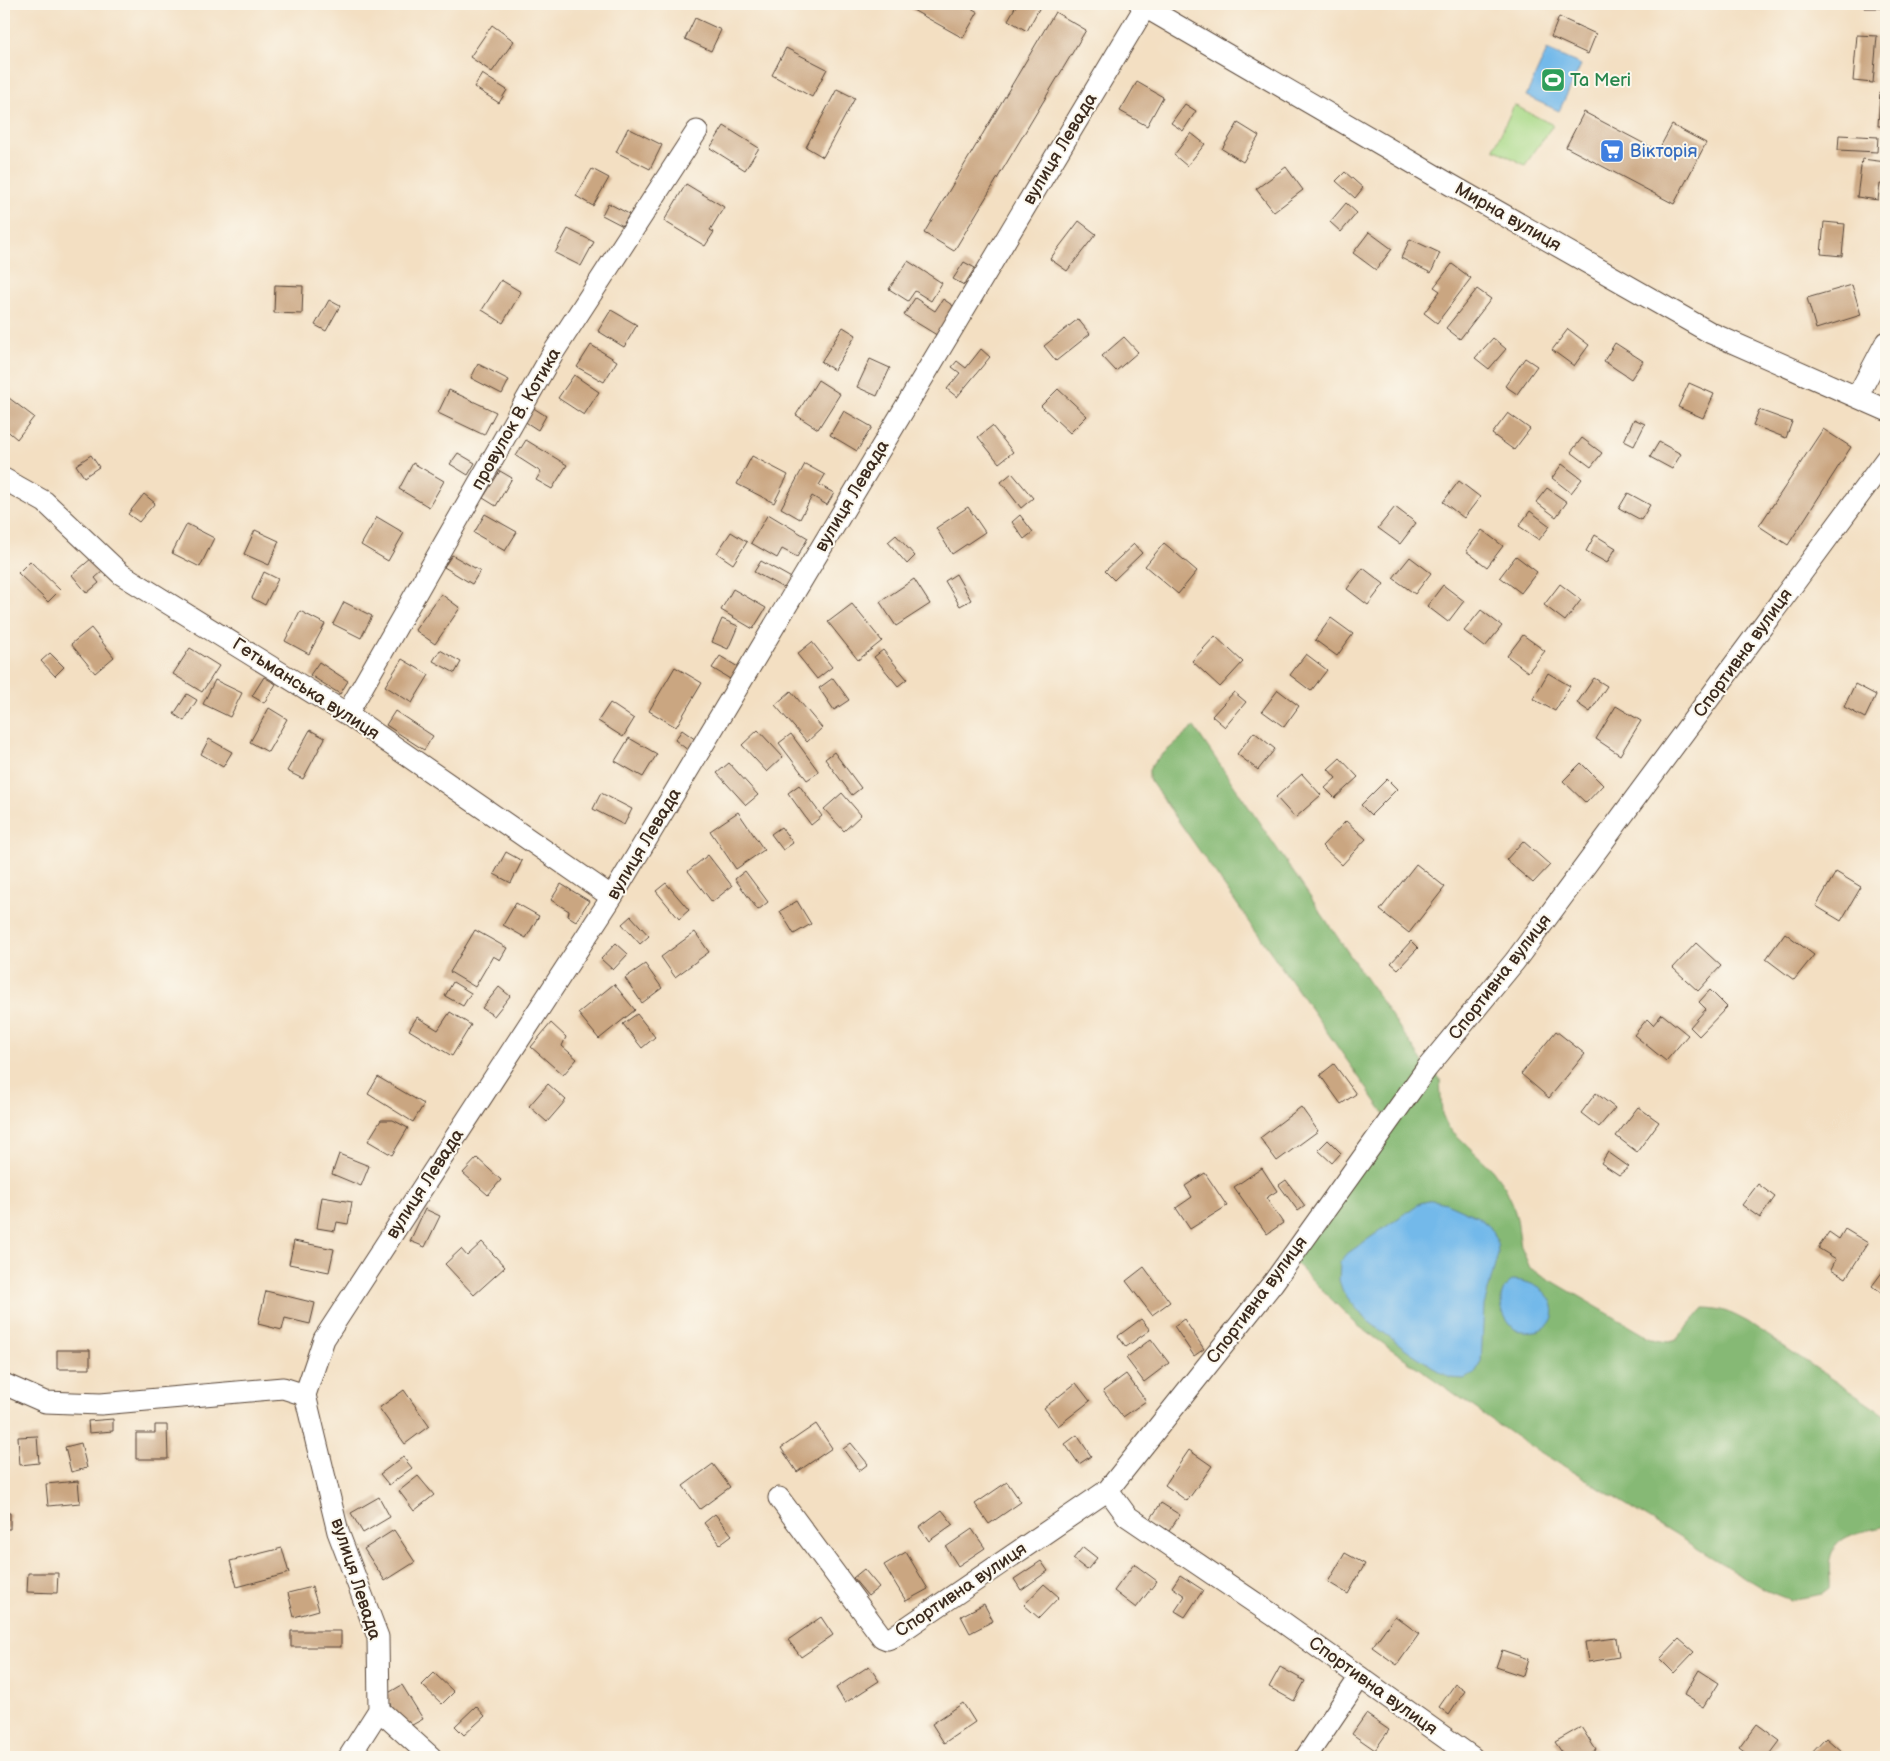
<svg xmlns="http://www.w3.org/2000/svg" width="1890" height="1761" viewBox="0 0 1890 1761" font-family="'Balsamiq Sans',sans-serif">
  <style>
    .green { fill: #a8d987; stroke: #728252 }
    .forest { fill: #86b974; stroke: #607249 }
    .water { fill: #73b9ea; stroke: #577284 }
    .building { fill: #caa681 }
    .lines { fill: none; stroke-linecap: round; stroke-linejoin: round }
    .minor-casing { stroke: #574537; stroke-width: 23 }
    .minor { stroke: #fff; stroke-width: 21 }
    .labels { text-anchor: middle; dominant-baseline: central; stroke-width: 4; stroke-linejoin: round; paint-order: stroke }
    .leisure-label { font-size: 18px; fill: #27864d; stroke: #fbf7ec; text-anchor: start }
    .street-label { font-size: 18px; fill: #3b2a1e; stroke: #fbf7ec }
    .shop-label { font-size: 18px; fill: #366cbe; stroke: #fbf7ec; text-anchor: start }
  </style>
  <rect width="100%" height="100%" fill="#fbf7ec"/>
  <filter id="ink" filterUnits="userSpaceOnUse"><feTurbulence type="fractalNoise" baseFrequency=".02" numOctaves="2"/><feDisplacementMap in="SourceGraphic" scale="10" xChannelSelector="R" yChannelSelector="G"/><feConvolveMatrix kernelMatrix="1 2 1 2 8 2 1 2 1" color-interpolation-filters="sRGB"/></filter>
  <filter id="wash" filterUnits="userSpaceOnUse"><feTurbulence type="fractalNoise" baseFrequency=".0096" numOctaves="4" result="noise"/><feDisplacementMap in="SourceGraphic" scale="20" xChannelSelector="R" yChannelSelector="G"/><feGaussianBlur stdDeviation="1.12" result="paint"/><feColorMatrix in="noise" values="0 0 0 0 0 0 0 0 0 0 0 0 0 0 0 0 0 1.4 0 .05"/><feComposite in="paint" operator="in"/></filter>
  <g filter="url(#wash)">
    <rect width="100%" height="100%" fill="#f3dfc2"/>
    <path class="green" d="M1514,105l39,20 -28,40 -31,-16z"/>
    <path class="forest" d="M1194,727l233,341 7,3 6,8 2,35 6,13 44,42 13,18 7,15 5,17 4,28 9,21 115,67 11,5 13,2 7,-2 28,-32c18,0 29,6 44,14l138,94v110c-22,6 -52,7 -56,34 -2,9 1,19 0,28l-8,6 -32,6 -25,-10 -246,-151 -162,-114 -67,-67 99,-138 -240,-341v-9l6,-9z"/>
    <path class="water" d="M1547,50l34,15 -22,46 -33,-15z
      M1433,1200l13,3 32,14 12,10 7,13 1,14 -14,52 -3,57 -7,11 -10,5 -14,-1 -40,-26 -45,-33 -22,-27 -4,-12 1,-18 8,-9 72,-50z
      M1514,1280c51,4 54,61 2,50 -16,-12 -23,-39 -2,-50z"/>
    <g id="blocks">
      <path class="building" d="M914,4h50l14,8 -15,26 -52,-29z
        M1017,4l24,1 -14,26 -19,-11z
        M1864,4h20v4h-20z
        M1055,12l31,18 -132,221 -30,-18z
        M1559,17l37,17 -8,20 -37,-17z
        M695,18l26,12 -10,21 -26,-12z
        M492,25l22,16 -22,31 -22,-15z
        M1857,35l20,1 -4,47 -20,-2z
        M786,48l41,21 -15,28 -40,-22z
        M482,74l25,16 -8,13 -25,-16z
        M1137,82l26,15 -16,29 -27,-15z
        M837,89l18,9 -32,59 -17,-10z
        M1880,92l6,1v33h-8z
        M1185,104l11,7 -13,20 -12,-8z
        M1584,112l74,39 14,-26 34,18 -32,61 -108,-57z
        M1238,123l21,13 -16,26 -21,-13z
        M724,126l35,22 -14,22 -35,-22z
        M628,128l34,17 -12,24 -34,-17z
        M1191,133l14,11 -18,22 -13,-11z
        M1839,135l39,2 -1,15 -39,-2z
        M1862,159l24,3v23l-6,-1 -2,16 -21,-3z
        M1286,167l17,23 -29,22 -18,-23z
        M592,169l17,9 -16,28 -17,-10z
        M1345,172l18,16 -8,10 -19,-17z
        M686,184l38,23 -14,23 4,2 -9,14 -41,-25z
        M608,203l21,11 -6,12 -21,-11z
        M1346,203l11,10 -16,19 -11,-10z
        M1079,221l17,13 -29,37 -17,-12z
        M1824,222l21,2 -3,32 -21,-2z
        M568,229l26,13 -13,24 -26,-13z
        M1369,232l23,17 -16,21 -23,-17z
        M1410,239l30,14 -9,20 -30,-15z
        M908,261l34,22 -11,18 -16,-10 -7,10 -19,-12z
        M964,262l11,6 -11,17 -11,-6z
        M1452,264l19,14 -34,45 -13,-10 16,-22 -6,-4z
        M501,280l20,12 -18,31 -21,-13z
        M275,285l28,1 -1,28 -28,-1z
        M1852,285l9,30 -45,14 -9,-31z
        M1477,289l14,10 -31,40 -14,-11z
        M915,298l20,13 8,-12 15,10 -18,28 -36,-22z
        M329,300l11,6 -14,25 -11,-6z
        M611,310l26,15 -13,22 -26,-16z
        M1078,319l12,15 -34,27 -12,-15z
        M843,327l13,8 -22,35 -13,-8z
        M1568,329l21,16 -15,21 -22,-16z
        M1124,337l14,15 -22,19 -14,-15z
        M1493,338l13,11 -17,20 -14,-11z
        M1615,343l28,18 -12,18 -27,-18z
        M591,345l26,16 -13,21 -27,-15z
        M981,349l9,8 -33,40 -10,-8 13,-16 -8,-6 5,-6 9,7z
        M1525,358l12,8 -20,28 -12,-8z
        M870,359l20,9 -13,28 -20,-9z
        M478,364l31,16 -7,14 -31,-16z
        M574,375l25,17 -15,23 -26,-17z
        M818,380l22,14 -22,35 -22,-14z
        M1689,383l25,11 -11,24 -25,-11z
        M1058,389l29,27 -17,17 -29,-27z
        M449,390l47,22 -12,23 -46,-22z
        M9,398l25,19 -17,22 -13,-11v-22z
        M532,407l14,9 -8,14 -14,-9z
        M1759,410l33,12 -6,16 -33,-13z
        M844,411l28,16 -15,24 -27,-16z
        M1508,413l22,16 -16,21 -22,-16z
        M1634,419l11,5 -11,22 -10,-5z
        M992,426l21,26 -14,11 -21,-26z
        M1823,429l28,18 -63,98 -29,-19z
        M1582,438l20,15 -11,14 -20,-15z
        M526,440l41,25 -15,24 -16,-9 5,-8 -25,-16z
        M1659,442l22,12 -9,15 -22,-12z
        M458,453l17,10 -7,12 -18,-11z
        M91,455l8,12 -15,10 -8,-12z
        M752,456l36,19 -14,28 -37,-19z
        M413,463l31,18 -15,26 -30,-18z
        M805,464l20,11 -6,10 15,8 -7,12 -15,-9 -12,23 -19,-11z
        M1562,464l20,15 -11,14 -19,-15z
        M500,471l12,7 -16,28 -13,-8z
        M1012,473l21,25 -12,10 -20,-26z
        M1459,481l21,16 -16,21 -21,-16z
        M1547,488l20,14 -11,15 -20,-15z
        M1628,493l22,12 -9,15 -22,-12z
        M144,494l11,9 -16,19 -11,-8z
        M968,507l17,25 -33,22 -16,-26z
        M1395,507l21,16 -16,21 -22,-16z
        M1530,511l20,15 -11,14 -20,-14z
        M485,514l32,18 -12,19 -31,-18z
        M768,514l40,24 -11,19 -15,-8 -5,9 -26,-15z
        M1020,515l13,17 -9,7 -12,-17z
        M377,517l27,16 -16,28 -27,-16z
        M187,524l27,14 -14,29 -28,-14z
        M255,530l24,11 -10,24 -25,-11z
        M1482,530l21,16 -16,21 -21,-16z
        M731,532l16,10 -14,22 -16,-11z
        M896,535l19,21 -8,8 -19,-22z
        M1595,535l21,13 -9,15 -21,-12z
        M1164,543l33,28 -19,23 -33,-28z
        M1134,544l8,9 -28,27 -9,-9z
        M452,555l28,16 -8,13 -28,-17z
        M1516,556l21,16 -16,21 -21,-16z
        M1410,557l21,16 -16,21 -22,-16z
        M92,558l11,13 -8,7 4,5 -12,10 -15,-18z
        M30,561l30,29 -12,12 -30,-29z
        M761,561l34,19 -6,11 -35,-19z
        M1363,568l21,16 -16,21 -21,-16z
        M264,572l14,7 -13,26 -13,-7z
        M956,574l15,26 -11,6 -15,-25z
        M914,579l16,25 -34,22 -16,-24z
        M1560,584l21,16 -16,21 -21,-16z
        M1443,585l21,16 -16,21 -21,-16z
        M733,589l33,19 -13,21 -32,-19z
        M441,594l19,14 -25,36 -20,-14z
        M344,602l28,14 -11,22 -28,-14z
        M852,604l30,37 -24,19 -30,-38z
        M1481,610l21,16 -17,21 -21,-16z
        M300,611l25,13 -16,30 -24,-13z
        M1331,618l22,16 -16,22 -22,-16z
        M722,619l16,7 -10,23 -16,-7z
        M91,628l23,29 -19,16 -24,-29z
        M1523,635l22,16 -17,21 -21,-16z
        M1215,636l28,26 -23,25 -28,-26z
        M812,642l20,25 -15,12 -20,-25z
        M190,648l29,18 -17,26 -29,-18z
        M440,650l21,12 -6,11 -22,-12z
        M883,650l24,29 -9,7 -24,-29z
        M50,653l14,14 -9,9 -14,-15z
        M1306,654l21,16 -16,21 -21,-16z
        M720,656l23,14 -8,12 -23,-14z
        M402,659l27,16 -17,28 -27,-17z
        M319,662l29,19 -8,13 -30,-19z
        M675,667l27,16 -26,44 -27,-16z
        M1548,673l22,13 -15,25 -22,-12z
        M264,677l12,7 -12,19 -12,-7z
        M833,678l16,22 -15,10 -15,-22z
        M1594,678l13,8 -17,26 -13,-9z
        M215,680l27,13 -12,24 -27,-13z
        M1855,684l21,11 -11,23 -21,-11z
        M1278,690l21,16 -15,21 -22,-16z
        M791,691l31,37 -15,14 -32,-37z
        M1234,692l12,10 -21,25 -13,-11z
        M187,694l10,6 -13,21 -10,-7z
        M610,703l24,16 -11,18 -25,-16z
        M1616,706l25,15 -21,34 -24,-16z
        M269,708l18,11 -19,33 -18,-10z
        M395,711l38,25 -9,14 -38,-25z
        M310,730l15,8 -22,41 -16,-8z
        M682,730l14,10 -7,11 -14,-11z
        M758,730l25,27 -16,15 -25,-27z
        M1254,732l21,17 -17,21 -21,-16z
        M791,734l28,38 -12,8 -28,-37z
        M629,738l28,16 -14,23 -28,-16z
        M209,739l23,13 -9,15 -22,-13z
        M834,752l27,36 -9,7 -27,-36z
        M1340,758l18,19 -23,21 -10,-10 11,-10 -8,-9z
        M729,763l29,32 -12,10 -29,-32z
        M1581,763l22,22 -17,18 -23,-22z
        M1302,774l19,21 -26,23 -19,-21z
        M1387,779l10,10 -26,26 -10,-10z
        M799,785l23,31 -11,9 -23,-32z
        M601,793l31,16 -8,16 -31,-16z
        M842,793l19,22 -17,16 -20,-22z
        M738,812l26,38 -28,19 -26,-38z
        M1346,821l20,18 -24,26 -20,-19z
        M781,827l12,16 -10,7 -12,-16z
        M1523,841l27,24 -17,18 -27,-23z
        M506,852l16,9 -11,22 -17,-9z
        M708,855l24,31 -20,16 -24,-31z
        M1416,864l29,23 -36,46 -29,-23z
        M745,871l23,31 -10,8 -23,-31z
        M1836,872l25,15 -20,34 -25,-15z
        M666,883l23,27 -10,9 -23,-28z
        M561,884l28,17 -13,20 -8,-5 1,-5 -18,-11z
        M797,901l14,23 -17,10 -14,-23z
        M516,903l23,13 -13,22 -23,-13z
        M631,916l18,20 -9,8 -18,-20z
        M475,930l32,18 -7,12 -7,-4 -18,31 -25,-15z
        M695,932l14,20 -34,25 -14,-20z
        M1785,933l29,22 -20,25 -28,-21z
        M1411,941l7,7 -20,21 -7,-6z
        M616,943l12,11 -15,16 -12,-11z
        M1696,943l25,23 -23,25 -25,-23z
        M645,964l17,24 -20,15 -17,-25z
        M453,982l18,11 -8,13 -18,-10z
        M614,984l21,26 -36,29 -21,-26z
        M499,987l11,9 -16,20 -12,-8z
        M1710,990l17,17 -28,29 -9,-9 16,-18 -7,-7z
        M450,1012l21,13 -19,31 -43,-26 8,-13 21,13z
        M637,1014l18,23 -13,11 -19,-24z
        M1662,1014l26,21 -22,26 -32,-26 13,-16 6,6z
        M551,1023l15,14 -4,9 15,13 -14,16 -32,-28z
        M1556,1031l29,23 -36,44 -28,-24z
        M1334,1064l22,30 -15,10 -21,-29z
        M378,1077l46,27 -11,18 -45,-28z
        M548,1084l18,16 -19,22 -18,-16z
        M1596,1093l19,15 -16,19 -18,-14z
        M1301,1107l17,24 -41,30 -17,-23z
        M1638,1107l21,15 -22,30 -21,-16z
        M381,1120h12l15,8 -16,27 -24,-14z
        M1328,1140l13,13 -9,10 -14,-13z
        M1608,1152l21,15 -10,8 -18,-12z
        M339,1154l30,12 -8,20 -29,-12z
        M477,1158l24,22 -13,15 -25,-22z
        M1262,1168l15,23 -11,7 17,25 -16,11 -33,-47z
        M1205,1173l22,33 -37,23 -14,-21 16,-11 -7,-11z
        M1286,1180l19,26 -7,5 -19,-26z
        M1758,1184l17,13 -15,21 -18,-13z
        M322,1197l30,5 -4,22 -11,-2 -2,9 -18,-3z
        M425,1209l15,7 -15,31 -15,-6z
        M1845,1229l23,14 -22,35 -15,-9 5,-10 -18,-11 11,-16 10,7z
        M294,1241l40,8 -5,23 -40,-8z
        M482,1242l23,25 -31,28 -29,-31 16,-15 6,7z
        M1144,1267l26,35 -18,13 -26,-34z
        M1886,1267v30l-14,-11z
        M266,1291l49,12 -5,21 -25,-6 -3,12 -24,-6z
        M1141,1319l9,11 -24,17 -8,-11z
        M1184,1319l20,30 -10,7 -20,-30z
        M1151,1339l18,24 -25,19 -18,-24z
        M57,1350h33v19h-33z
        M1126,1374l20,27 -23,16 -20,-26z
        M1076,1383l14,18 -32,25 -14,-18z
        M404,1390l25,36 -24,18 -26,-36z
        M113,1419v12l-24,2 -1,-12z
        M816,1424l16,24 -35,24 -16,-24z
        M155,1425h12l1,34h-32v-26h19z
        M1077,1435l14,21 -12,8 -14,-20z
        M37,1436l2,27 -19,2 -2,-28z
        M81,1443l6,25 -16,4 -6,-25z
        M851,1443l17,21 -9,7 -16,-22z
        M1189,1450l23,16 -25,35 -22,-16z
        M403,1457l9,11 -23,17 -9,-11z
        M713,1464l17,23 -30,22 -17,-23z
        M418,1476l16,19 -20,16 -15,-20z
        M78,1481l2,22 -32,3 -2,-22z
        M1007,1482l14,20 -32,22 -14,-20z
        M379,1497l11,20 -27,16 -12,-20z
        M1161,1503l19,12 -13,19 -19,-11z
        M942,1510l11,14 -24,17 -10,-14z
        M4,1513h6v16h-6z
        M715,1514l17,21 -12,9 -16,-21z
        M972,1529l13,19 -27,18 -12,-19z
        M394,1530l21,32 -30,19 -21,-32z
        M1083,1547l14,11 -10,12 -14,-11z
        M282,1548l7,25 -52,14 -7,-26z
        M906,1552l22,37 -22,12 -22,-36z
        M1345,1553l20,11 -17,30 -20,-12z
        M1041,1561l7,10 -27,19 -7,-11z
        M1134,1564l23,17 -21,27 -22,-17z
        M864,1569l15,18 -11,9 -15,-18z
        M28,1573h30l-1,20 -30,-1z
        M1180,1575l23,15 -18,27 -10,-6 10,-15 -13,-9z
        M1044,1584l15,13 -20,21 -15,-13z
        M312,1587l7,23 -25,7 -6,-24z
        M984,1604l9,17 -23,12 -9,-17z
        M1395,1616l24,18 -22,31 -25,-18z
        M821,1617l12,18 -32,22 -13,-17z
        M291,1631h50v16h-50z
        M1616,1638l3,19 -31,5 -3,-20z
        M1679,1639l15,13 -20,21 -14,-14z
        M1502,1650l26,9 -5,17 -27,-9z
        M869,1666l10,15 -34,22 -9,-15z
        M1280,1667l25,14 -11,20 -25,-14z
        M1699,1670l20,13 -15,24 -20,-12z
        M434,1673l20,19 -12,12 -20,-19z
        M1455,1684l10,7 -16,24 -10,-8z
        M402,1685l21,34 -18,10 -20,-34z
        M963,1703l12,19 -31,21 -12,-19z
        M476,1706l9,10 -21,19 -9,-9z
        M1366,1714l23,16 -14,20 -23,-16z
        M1757,1724l23,17 -12,16h-17l-12,-9z
        M1581,1727l15,23 -12,7h-19l-10,-15z
        M1826,1738l16,14 -5,5h-29z"/>
    </g>
  </g>
  <g filter="url(#ink)">
    <use href="#blocks" fill-opacity="0" stroke="#574537" stroke-width="1"/>
    <g class="lines">
      <defs>
        <path id="minor" d="M1140,4l304,177 267,152 175,77
          M1857,397l29,-55
          M4,479l41,23 76,72 226,140 265,183
          M347,714l206,-361 144,-222
          M4,1384l41,18 56,2 182,-16 22,7
          M1108,1490l19,26 146,99 199,142
          M779,1498l103,139 5,2 6,-2 215,-147 165,-207 154,-215 88,-107 371,-502
          M379,1710l-1,-73 -40,-105 -33,-137 19,-56 288,-442 533,-890
          M379,1710l52,47
          M349,1757l30,-47
          M1306,1757l54,-80"/>
      </defs>
      <use href="#minor" class="minor-casing"/>
      <use href="#minor" class="minor"/>
    </g>
  </g>
  <defs>
    <symbol id="stadium-square" viewBox="-11 -11 22 22"><rect x="-9" y="-9" width="18" height="18" rx="4" fill="#2e9e5b" stroke="#fbf7ec"/><path d="M0-5a6.5 5 0 1 0 0 10a6.5 5 0 1 0 0-10ZM-3.5-1.8h7v3.6h-7Z" fill="#fff"/></symbol>
    <symbol id="supermarket-square" viewBox="-11 -11 22 22"><rect x="-9" y="-9" width="18" height="18" rx="4" fill="#3f7fe0" stroke="#fbf7ec"/><path d="M-6-5.5h2.5l.6 2H6L4.5 2H-2.5L-4.4-4H-6ZM-1.5 3.2a1.3 1.3 0 1 0 .1 0ZM3 3.2a1.3 1.3 0 1 0 .1 0Z" fill="#fff"/></symbol>
  </defs>
  <g fill-rule="evenodd">
    <use href="#stadium-square" x="1539" y="66" width="28" height="28"/>
    <use href="#supermarket-square" x="1598" y="137" width="28" height="28"/>
  </g>
  <g class="labels">
    <g class="leisure-label">
      <text x="1570" y="80">Ta Meri</text>
    </g>
    <g class="street-label">
      <text transform="translate(1060 149) rotate(-59)">вулиця Левада</text>
      <text transform="translate(1508 217) rotate(30)">Мирна вулиця</text>
      <text transform="translate(516 419) rotate(-60)">провулок В. Котика</text>
      <text transform="translate(852 496) rotate(-59)">вулиця Левада</text>
      <text transform="translate(1743 653) rotate(-54)">Спортивна вулиця</text>
      <text transform="translate(306 689) rotate(33)">Гетьманська вулиця</text>
      <text transform="translate(644 844) rotate(-59)">вулиця Левада</text>
      <text transform="translate(1500 977) rotate(-52)">Спортивна вулиця</text>
      <text transform="translate(425 1184) rotate(-57)">вулиця Левада</text>
      <text transform="translate(1257 1300) rotate(-53)">Спортивна вулиця</text>
      <text transform="translate(356 1579) rotate(72)">вулиця Левада</text>
      <text transform="translate(961 1590) rotate(-34)">Спортивна вулиця</text>
      <text transform="translate(1373 1686) rotate(36)">Спортивна вулиця</text>
    </g>
    <g class="shop-label">
      <text x="1630" y="151">Вікторія</text>
    </g>
  </g>
  <rect width="1890" height="1761" fill="none" stroke="#fbf7ec" stroke-width="20"/>
</svg>
